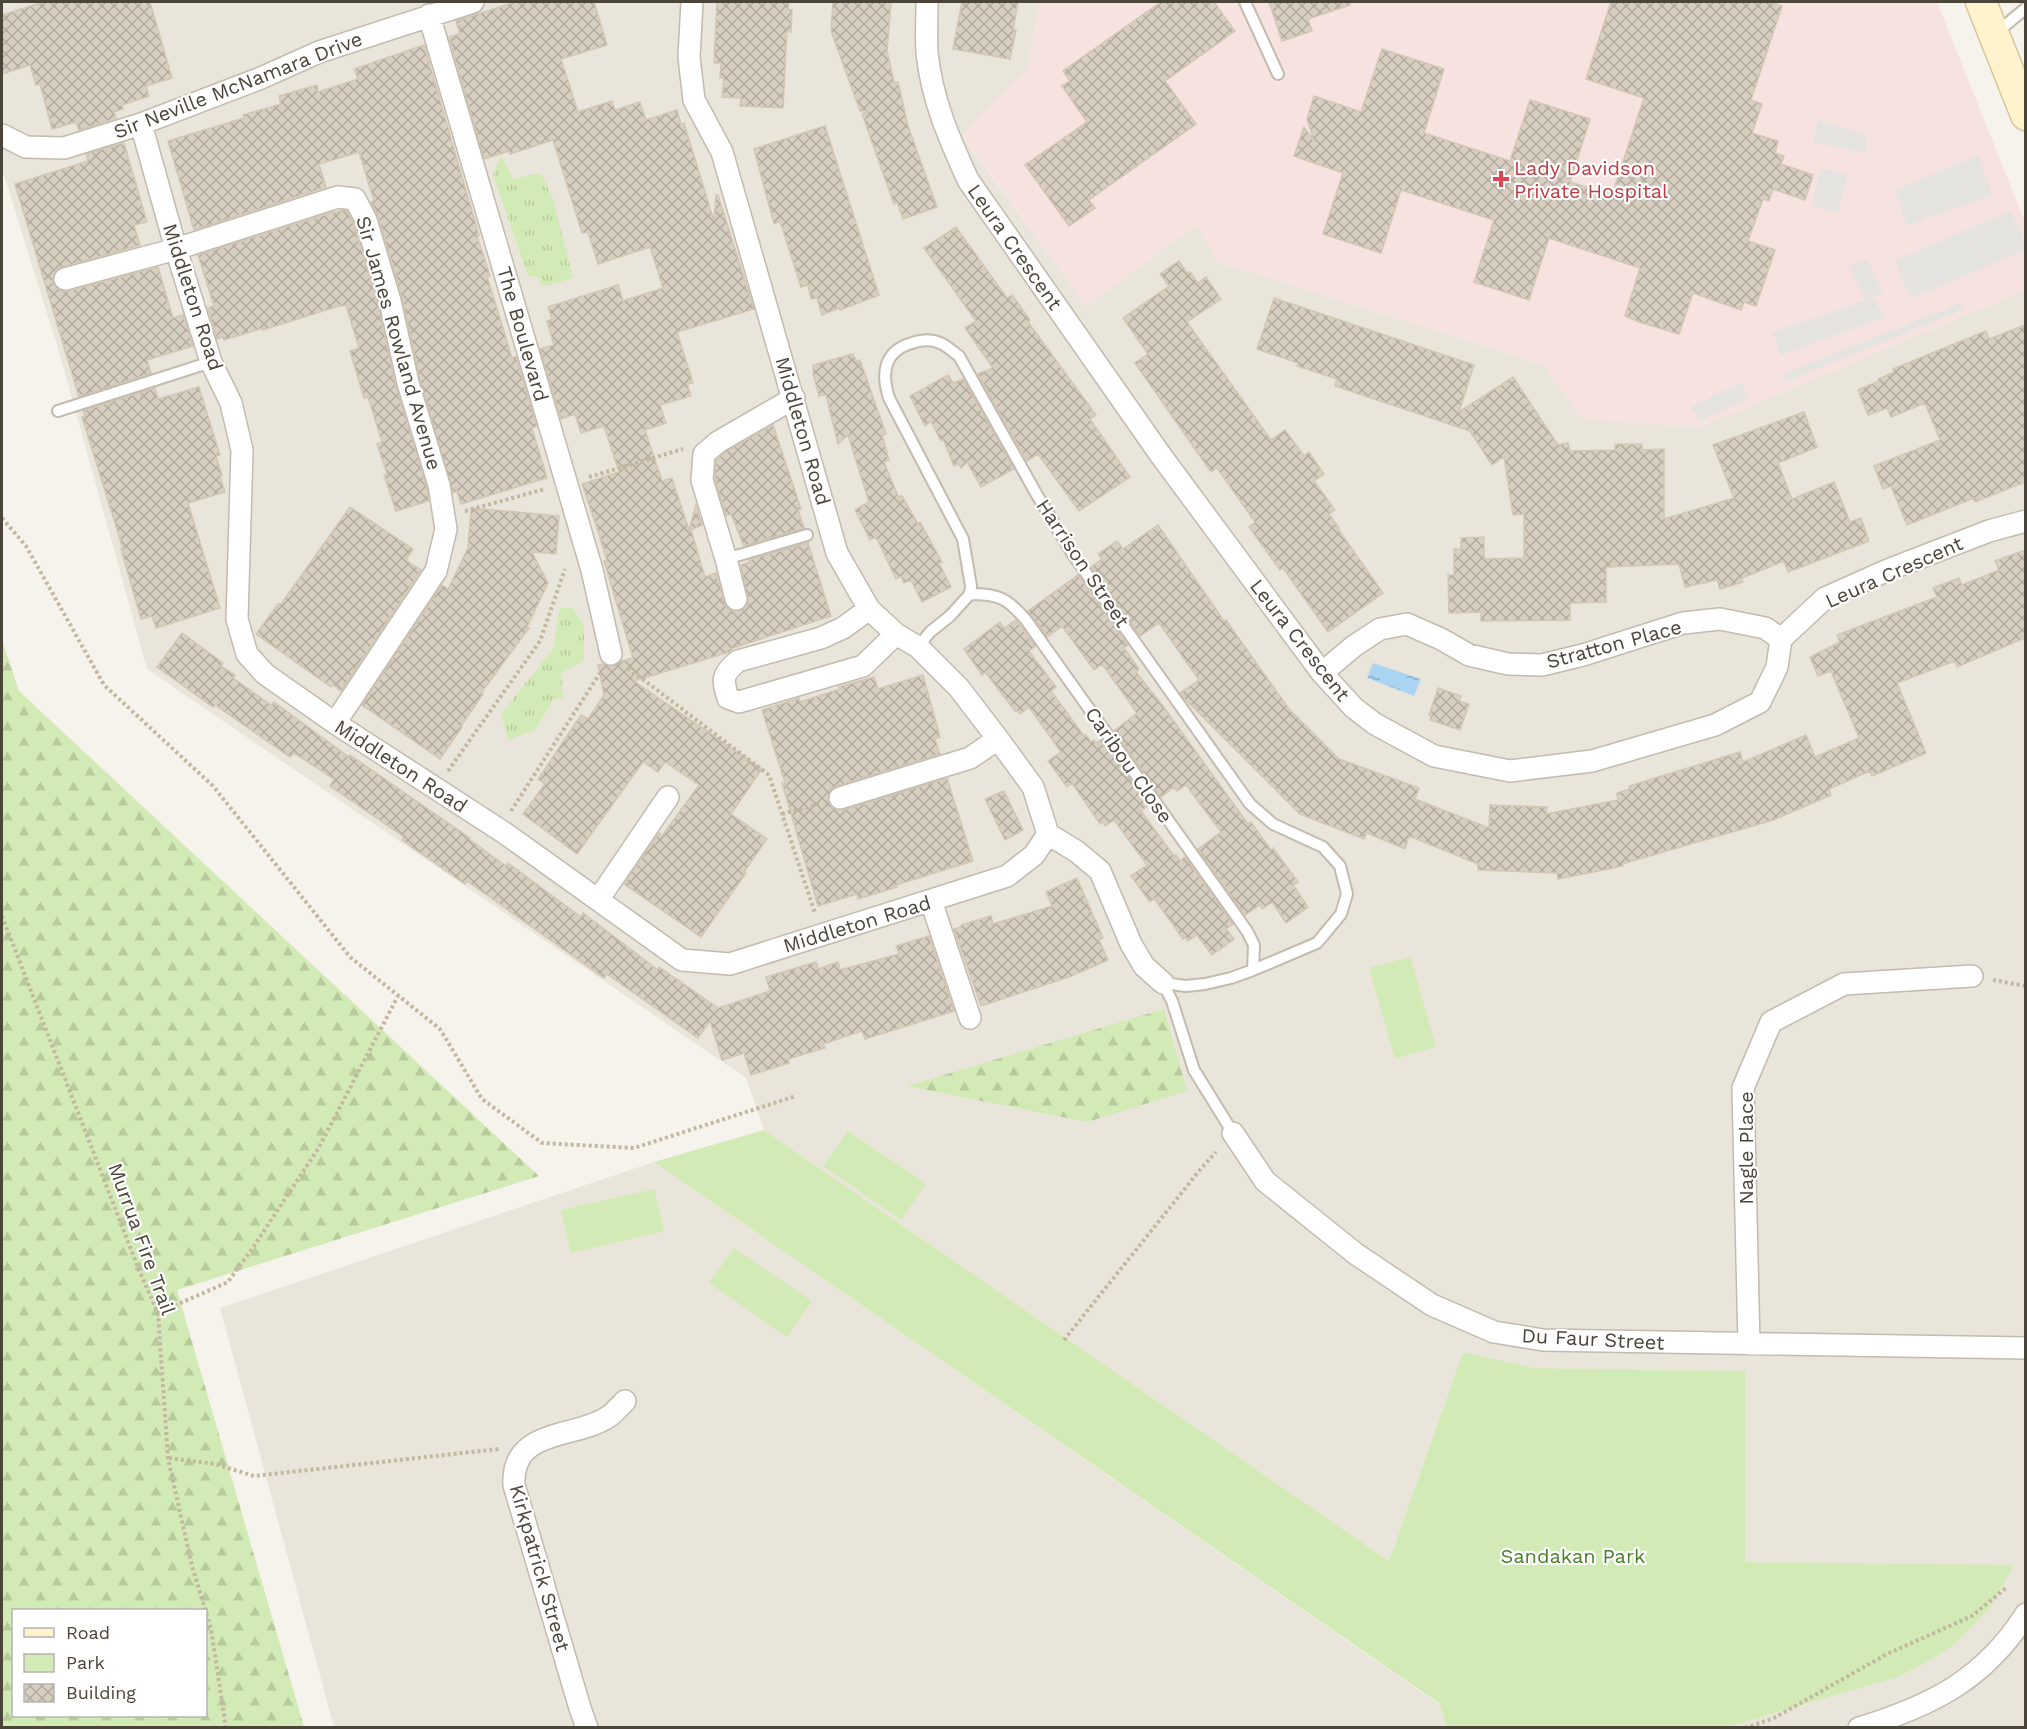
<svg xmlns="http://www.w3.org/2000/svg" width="2027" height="1729" viewBox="0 0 2027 1729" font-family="'Work Sans',sans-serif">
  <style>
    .residential { fill: #eae5da }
    .medical { fill: #f6e3e0 }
    .grass { fill: url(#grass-tufts) }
    .forest { fill: url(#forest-firs); fill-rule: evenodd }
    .park { fill: #d2eab5 }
    .parking { fill: #e5e3e0 }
    .water { fill: url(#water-ripples) }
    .building { fill: url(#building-cross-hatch); stroke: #d3c7b4; stroke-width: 1.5 }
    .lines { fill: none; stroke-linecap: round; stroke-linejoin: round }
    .service-casing { stroke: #c2bbae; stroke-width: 14 }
    .minor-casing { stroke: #c2bbae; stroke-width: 24 }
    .secondary-casing { stroke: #d6c79b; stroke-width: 33 }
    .path { stroke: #c4b79f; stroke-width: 4; stroke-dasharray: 3 3; stroke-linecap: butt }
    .service { stroke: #fff; stroke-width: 10 }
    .minor { stroke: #fff; stroke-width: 21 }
    .secondary { stroke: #fff3cd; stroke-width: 30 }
    .health-dot { fill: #e0444e; stroke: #fff; stroke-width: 2 }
    .labels { text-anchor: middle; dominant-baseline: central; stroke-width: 4.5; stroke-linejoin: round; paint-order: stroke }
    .street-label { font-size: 20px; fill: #4b4439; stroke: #fff }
    .health-label { font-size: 20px; fill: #be3a42; stroke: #fff; text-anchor: start }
    .park-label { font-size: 20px; fill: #4a7f2a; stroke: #fff }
  </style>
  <defs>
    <pattern id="grass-tufts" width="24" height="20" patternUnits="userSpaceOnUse" patternTransform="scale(1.5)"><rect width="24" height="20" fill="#d2eab5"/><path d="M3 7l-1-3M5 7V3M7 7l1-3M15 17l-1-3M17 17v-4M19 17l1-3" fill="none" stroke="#b6ca9c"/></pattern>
    <pattern id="forest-firs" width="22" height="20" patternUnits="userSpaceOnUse" patternTransform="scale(1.5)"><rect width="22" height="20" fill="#d2eab5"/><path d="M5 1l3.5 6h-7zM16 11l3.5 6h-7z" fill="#b6ca9c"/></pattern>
    <pattern id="water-ripples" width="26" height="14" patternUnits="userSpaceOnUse" patternTransform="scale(1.5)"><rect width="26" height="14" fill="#a9d4f2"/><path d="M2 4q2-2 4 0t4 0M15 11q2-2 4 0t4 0" fill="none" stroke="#8caec5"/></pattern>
    <pattern id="building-cross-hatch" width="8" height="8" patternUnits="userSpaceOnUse" patternTransform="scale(1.5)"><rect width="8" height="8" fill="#d8cfc1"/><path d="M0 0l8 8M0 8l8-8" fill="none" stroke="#b1aa9e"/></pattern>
  </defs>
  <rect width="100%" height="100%" fill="#f6f3ec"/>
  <path class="residential" d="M2,2h1037l-10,65 -67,69 125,170 109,-81 23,37 323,102 41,55 117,8 325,-137v1437h-297l170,-50 31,-16 25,-16 36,-37 23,-42 -268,-4v-191l-210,-3 -72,-16 -74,209 -625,-431 -18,-52 -599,-409 -87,-314 -58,-186z
    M654,1162l786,543 6,22h-1112l-114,-419z"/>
  <path class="medical" d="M1039,2h898l88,220v68l-325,137 -117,-8 -41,-55 -323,-102 -23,-37 -109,81 -125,-171 67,-68z"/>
  <path class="grass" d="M501,155l12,24 28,-6 12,26 20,79 -31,9 -4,-10 -10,-1 -35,-101z
    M560,608h13l11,19v34l-23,12 2,25 -10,2 -18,30 -27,10 -7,-26 52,-65z"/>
  <path class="forest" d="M2,640l17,51 520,485 -362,114 127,437h-302zM14,1610h192v106h-192z
    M1164,1009l23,82 -100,31 -180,-36z"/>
  <path class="park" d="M1410,957l26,90 -41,12 -26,-91z
    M764,1130l625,431 74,-209 72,16 210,3v191l269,3 -24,43 -36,37 -25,16 -31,16 -170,50h-282l-6,-23 -786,-542z
    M848,1131l78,53 -25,36 -78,-54z
    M654,1189l10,42 -93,22 -10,-43z
    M734,1248l78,53 -25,36 -78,-54z"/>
  <path class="parking" d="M1818,120l49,15 -1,19 -53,-12z
    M1978,155l14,40 -85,31 -12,-36z
    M1820,168l27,6 -9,40 -26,-8z
    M2011,211l14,31v8l-115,49 -15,-39z
    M1868,259l15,35 -19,5 -15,-33z
    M1873,298l12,19 -104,38 -9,-23z
    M1961,303l3,6 -179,73 -5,-7z
    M1742,382l7,16 -49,23 -9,-14z"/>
  <path class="water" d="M1373,663l48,16 -7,17 -47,-18z"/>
  <path class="building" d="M43,2h107l22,76 -26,8 3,10 -27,9 1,4 -9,3 2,6 -37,12 -3,-8 -24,7 -12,-45 -4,1 -6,-20 -28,9v-59z
    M515,2h79l13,43 -46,14 17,53 34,-11 3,9 25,-8 6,18 31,-10 4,14 3,-1 30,98 2,-26h2l36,114 -77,23 16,51 -6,1 4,12 -31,9 6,18 -21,7 17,51 10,-3 17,52 7,-25 6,20 -11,5 14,47 11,-4 10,34 6,4h8l5,-3 3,-6 -7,-37 9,-3 -1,-2 59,-17 23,73 -98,32 -4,4 -95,29 128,88 -31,45 36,25 -23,33 2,1 -45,64 -77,-53 35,-51 3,3 37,-51 -34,-23 -7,10 -15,-10 -66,92 -54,-40 22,-30 -7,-5 43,-64 7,4 16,-24 -6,-30 6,-1 9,2 9,-5 11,-3 -29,-97h3l-9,-30 -16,-47 37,-12 -15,-46 -23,7 -6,-19 -14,5 -21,-70 14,-4 -7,-24 5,-2 -4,-12 70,-22 5,16 40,-13 -13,-41 -52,17 -10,-32 -6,1 -29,-93 -43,14 -1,-3 -25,8 -35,-122 11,-3 -4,-13z
    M717,2h72l-1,7 4,1 -1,22 -4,-1 -4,77 -43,-2 1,-8 -19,-1 2,-19h-4l1,-15h-7z
    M833,2h58l-4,49 7,31h4l10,44 29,81 -34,12 -6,-17 -3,2 -32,-90 7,-3h-9l-29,-80z
    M962,2h56l-5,28h3l-6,29 -57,-10z
    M1161,2h53l21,29 -70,50 31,43 -107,76 6,8 -26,18 -44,-61 62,-43 -25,-36 8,-5 -7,-10z
    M1269,2h80l1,3 -42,14 4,12 -30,10z
    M1611,2h159l12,4 -31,94 11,4 -10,29 26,8 -3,12 9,3 -3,8 32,11 -8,25 -32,-11 -4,12 -6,-2 -15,42 27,9 -19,56 -12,-4 -3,8 -48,-17 -14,41 -37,-11 -17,-7 15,-48 -91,-30 -20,62 -55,-18 20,-62 -93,-30 -20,63 -58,-19 20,-61 -49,-17 10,-29 10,14 -7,-22 7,-23 47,16 21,-63 62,20 -20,64 86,28 20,-61 60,19 -20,63 42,13 32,-97 -58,-19z
    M424,45l55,190 -2,1 13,40h-3l25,82 4,-1 21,69 -5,2 15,50 -86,26 -4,-13 -4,2 -33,-113 -18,-83 -24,-81 -7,-14 3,-1 -15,-49 -40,12 7,23 -132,43 -26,-89 76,-23 -1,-3 38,-11 -2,-8 38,-11 1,7 40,-13 -4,-10z
    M825,126l54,169 -39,15 -1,-2 -17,7 -5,-17 -6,1 -3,-14 -7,2 -21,-66 -6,3 -20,-75z
    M124,143l23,79 -13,3 6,20 -78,22 -6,3 -3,5v8l8,8h7l90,-24 15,51 10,-3 10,31 -46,14 4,13 -72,24 -64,-213 73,-23 -2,-7z
    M343,210l4,1 7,14 24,79 18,83 31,101 2,13 -33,10 -12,-36 3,-1 -10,-30 5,-2 -14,-45 -4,1 -14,-47 9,-3 -13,-43 -4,1v-1l-79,25v-2l-39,12 -1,-3 -6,2 -9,-31 6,-2 -16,-51 136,-43v1z
    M956,227l51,71 5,-3 18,25 -2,2 68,93 -6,4 40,58 -51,34 -41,-57 -11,7 -49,-87 15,-6 -28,-40 11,-7 -52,-73z
    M1179,261l8,12 3,-1 8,11 8,-6 15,22 -34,23 84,118 14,-10 19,26 5,-4 15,22 -10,7 21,29 -6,4 10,14 -1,1 45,64 -55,39 -45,-64 -3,2 -31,-43 6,-5 -38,-54 -6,4 -76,-109 13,-9 -25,-36 46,-32 -9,-12z
    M1274,298l200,67 -15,47 54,-35 45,68 10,-2 2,8 45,-1v-6h27v6l22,-1v70l70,-21 -21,-53 91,-33 13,35 -39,16 14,36 42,-17 16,40 11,-4 8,23 -81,31 -4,-11 -42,17 1,4 -23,7 -3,-9 -32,7 -6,-23 -73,3v35l-36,1v17l-89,1v-9l-32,1 -1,-38h6v-26h7v-11l23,-1v22l40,-1v-44l-11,1 -9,-58 -12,8 -22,-34 -135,-45 2,-7 -40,-13 1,-3 -41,-14z
    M2025,325v157l-50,20 -1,-4 -67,27 -16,-39 -8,3 -9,-23 66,-26 -15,-37 -34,14 -4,-9 -19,7 -10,-25 21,-9 -1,-2 16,-7 -1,-3 93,-38 3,8z
    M853,354l4,8 3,-2 26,74 -4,1 7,25 -5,2 14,34h4l16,28 2,-2 22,40 -3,1 12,24 -29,15 -11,-22 -7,3 -3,-7 -5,3 -20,-42 -6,3 -15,-30 14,-8 -21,-67 -10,9 -12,-49 -7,1 -6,-22v-9z
    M948,375l5,8 10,-4 51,90 -33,18 -14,-25 -6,6 -3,-5 -4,3 -11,-27 -2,2 -10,-20 -6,5 -15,-30z
    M199,387l21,68 -4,1 6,19 -2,1 5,16 -37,11 32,105 -64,20 -4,-12 -11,3 -20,-70h2l-41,-132 3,-1 -2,-5 72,-23 3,11z
    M773,425l28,84 -3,1 6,18 -60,18 -13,-32 -5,2 -11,-37 1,-19 9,-8z
    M350,507l63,42 -7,11 15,10 -80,121 -8,-6 -2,2 -75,-53 22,-30h3z
    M471,508l88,8 -3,38 -24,-2 16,31 -21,44 2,1 -48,65 2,1 -22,32 1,1 -22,32 -78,-54 80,-120 6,4 20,-41z
    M1158,525l66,96 2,-1 63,89 50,50 80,29 -4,11 74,29 1,-23 57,2 -1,7 72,-14 -1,-7 13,-4 -1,-3 111,-34 3,10 63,-27 9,22 44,-19 -28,-67 -13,5 -8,-19 30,-15 -3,-7 100,-38 -4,-9 26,-10 3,7 37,-15 -4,-9 30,-11v88l-68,29 -2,-6 -58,22 29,70 -54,23 -2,-5 -41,18 2,6 -58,25 -151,44 1,2 -65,13 -1,-6 -79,-3v-6l-69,-28 -4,13 -38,-16 -3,6 -64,-25 -118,-118 -2,-3 19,-13 -40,-57 -19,13 -49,-69 11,-8 -4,-5 19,-13 6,8z
    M1078,575l50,70 -4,3 15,21 -3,3 27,34 85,118 3,-2 20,28 2,-2 25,34 -5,3 15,22 -22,16 -14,-21 -10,7 -2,-4 -15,10 -47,-66 23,-17 -35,-47 -9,6 -3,-4 -13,10 -47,-66 23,-18 -35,-49 -8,6 -32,-44 -15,11 -19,-26z
    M1016,620l19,26 -6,5 27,36 -5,4 33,45 2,-1 5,7 3,-2 2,3 6,-4 46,66 -7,6 33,45 2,-1 4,6 5,-4 48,67 -7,5 8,10 -22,16 -15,-20 -9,6 -3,-4 -2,2 -29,-41 -4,4 -19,-26 16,-11 -33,-45 -9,6 -2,-4 -3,2 -28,-41 -5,4 -19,-26 13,-9 -32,-45 -9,7 -3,-4 -2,1 -30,-39 -3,3 -18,-26 36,-27 4,6z
    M182,633l41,30 -2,3 14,9 -2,3 38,27 3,-3 75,55 1,-2 120,83 -1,1 37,27 2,-3 73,54 2,-4 75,57 1,-3 59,41 52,-17 -4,-14 50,-15 2,7 20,-7 2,8 59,-16 -3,-8 33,-10 25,75 -89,28 -3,-8 -39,13 2,4 -37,11 1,4 -38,12 -7,-22 -22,7 -12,-39 -12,17 -91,-64 -3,4 -137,-97 -2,3 -63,-44 2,-3 -74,-51 4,-7 -40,-26 -4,4 -75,-52 -2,2 -56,-40z
    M923,675l17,62 -5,2 5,15 -104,32 -6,4 -2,11 4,7 6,2h6l103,-32 26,83 -77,24 1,2 -39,12 -1,-5 -39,12 -36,-123 4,3 -24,-76 37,-12 1,4 40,-13 -1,-2 35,-10 4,12z
    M1438,688l23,8 -2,5 10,3 -9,26 -30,-10 1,-4 -2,-1z
    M1004,791l19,39 -18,10 -20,-41z
    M1077,878l26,60 -4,2 9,20 -39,17 -88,29 -27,-77 7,-2v-2l30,-9 2,8 59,-18 -6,-14z"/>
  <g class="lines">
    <defs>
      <path id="service" d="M1245,2l33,72
        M1996,33l30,-25
        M58,411l153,-49
        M726,559l81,-24
        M970,594c29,0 37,4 56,26l221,311 7,14 -1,25
        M918,647l12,-15 20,-16 20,-22 1,-8 -8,-47 -74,-141c-8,-25 -5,-47 23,-55 9,-3 19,-4 28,0 6,2 13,9 19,13l78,139 37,61 176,248 23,20 50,23 17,19 7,28 -6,20 -24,29 -64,27 -22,8 -26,6 -19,2 -23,-3
        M1163,983l9,18 22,69 39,63"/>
      <path id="minor" d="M927,2c0,16 -1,34 0,51 5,47 22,85 41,127l194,277 160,216 32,35 21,16 59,32 76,15 82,-10 123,-36 45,-23 17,-35 4,-28 44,-41 63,-28 101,-39 37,-10
        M429,15l163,555 19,84
        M141,124l35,125 35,113 20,41 11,47 -5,169 10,35 18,20 70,49 171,111 176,126 48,4 277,-88 27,-21 14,-21 -15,-47 -35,-48 -39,-51 -41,-41 -22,-13 -27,-25 -32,-56 -115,-401 -28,-52 -5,-43 3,-55
        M2,135l24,12 38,1 77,-24 120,-46 58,-26 154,-50
        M65,279l111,-30 162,-52 17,2 11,21 24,81 18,82 31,102 7,44 -10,42 -101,152
        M736,599l-10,-40 -24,-79 2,-26 14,-12 76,-44
        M869,609l-26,19 -22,10 -83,23c-16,13 -16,18 -10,37l11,4 124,-36 33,-32
        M1322,673l32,-27 26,-17 27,-5 34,15 28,16 39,9 34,1 41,-10 100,-32 37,-4 45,9 16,11
        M840,798l130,-40 28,-19
        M1048,834l28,17 24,20 31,73 13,22 19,17
        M598,900l70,-103
        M931,901l39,117
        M1233,1133l32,48 91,73 76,51 62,27 49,8 483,8
        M1749,1344l-6,-256 28,-66 73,-38 128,-8
        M587,1728l-7,-20 -66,-223c-3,-57 61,-46 94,-68 6,-4 12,-11 17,-16
        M1859,1728c72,-22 125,-48 167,-114"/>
      <path id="secondary" d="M1981,2l45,113"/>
    </defs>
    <use href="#service" class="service-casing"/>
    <use href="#minor" class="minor-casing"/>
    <use href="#secondary" class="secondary-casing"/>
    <path class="path" d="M589,477l94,-28
      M465,511l80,-22
      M2,518l24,28 78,139 109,101 137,171 90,72 42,70 60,44 92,5 162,-52
      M628,668l141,107 46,138
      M448,771l92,-130 25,-72
      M511,811l89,-138
      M782,814l37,-10
      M2,916l137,354 19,43 10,145 24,108 19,63 15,99
      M1993,980l33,6
      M158,1313l70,-31 26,-36 64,-97 80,-153
      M1064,1340l135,-169 17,-19
      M169,1458l46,6 39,12 245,-27
      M1745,1728l29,-10 113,-64 85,-38 34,-28"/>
    <use href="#service" class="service"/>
    <use href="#minor" class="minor"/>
    <use href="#secondary" class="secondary"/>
  </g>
  <path class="health-dot" d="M1498 170h6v6h6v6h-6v6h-6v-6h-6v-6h6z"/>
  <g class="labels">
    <g class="street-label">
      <text transform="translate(238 85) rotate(-21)">Sir Neville McNamara Drive</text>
      <text transform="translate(1015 247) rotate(55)">Leura Crescent</text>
      <text transform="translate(193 297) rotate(72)">Middleton Road</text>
      <text transform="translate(523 334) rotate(74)">The Boulevard</text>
      <text transform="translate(399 343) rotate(74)">Sir James Rowland Avenue</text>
      <text transform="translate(803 431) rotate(74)">Middleton Road</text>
      <text transform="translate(1083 563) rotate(56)">Harrison Street</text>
      <text transform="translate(1894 572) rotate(-24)">Leura Crescent</text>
      <text transform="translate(1300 640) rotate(52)">Leura Crescent</text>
      <text transform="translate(1614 644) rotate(-15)">Stratton Place</text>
      <text transform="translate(1129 765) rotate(55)">Caribou Close</text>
      <text transform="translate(401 766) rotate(33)">Middleton Road</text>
      <text transform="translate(857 924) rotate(-17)">Middleton Road</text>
      <text transform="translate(1746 1148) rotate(-90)">Nagle Place</text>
      <text transform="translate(142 1239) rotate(70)">Murrua Fire Trail</text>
      <text transform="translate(1593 1339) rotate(3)">Du Faur Street</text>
      <text transform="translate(540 1568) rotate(74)">Kirkpatrick Street</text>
    </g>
    <g class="health-label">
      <text x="1514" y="168">Lady Davidson<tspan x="1514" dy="23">Private Hospital</tspan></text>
    </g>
    <g class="park-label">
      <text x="1573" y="1556">Sandakan Park</text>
    </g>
  </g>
  <rect width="2027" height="1729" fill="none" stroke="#4b4439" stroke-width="6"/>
  <rect x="12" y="1609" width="195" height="108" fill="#ffffff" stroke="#b7b4b0" stroke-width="1.5"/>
  <rect x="24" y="1628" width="30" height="9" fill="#fff3cd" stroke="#b7b4b0" stroke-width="1.5"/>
  <text x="66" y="1639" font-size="18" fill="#4b4439">Road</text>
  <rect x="24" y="1654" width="30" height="18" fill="#d2eab5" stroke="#b7b4b0" stroke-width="1.5"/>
  <text x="66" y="1669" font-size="18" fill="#4b4439">Park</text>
  <rect x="24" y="1684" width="30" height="18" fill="url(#building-cross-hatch)" stroke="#b7b4b0" stroke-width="1.5"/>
  <text x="66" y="1699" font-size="18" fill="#4b4439">Building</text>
</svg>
